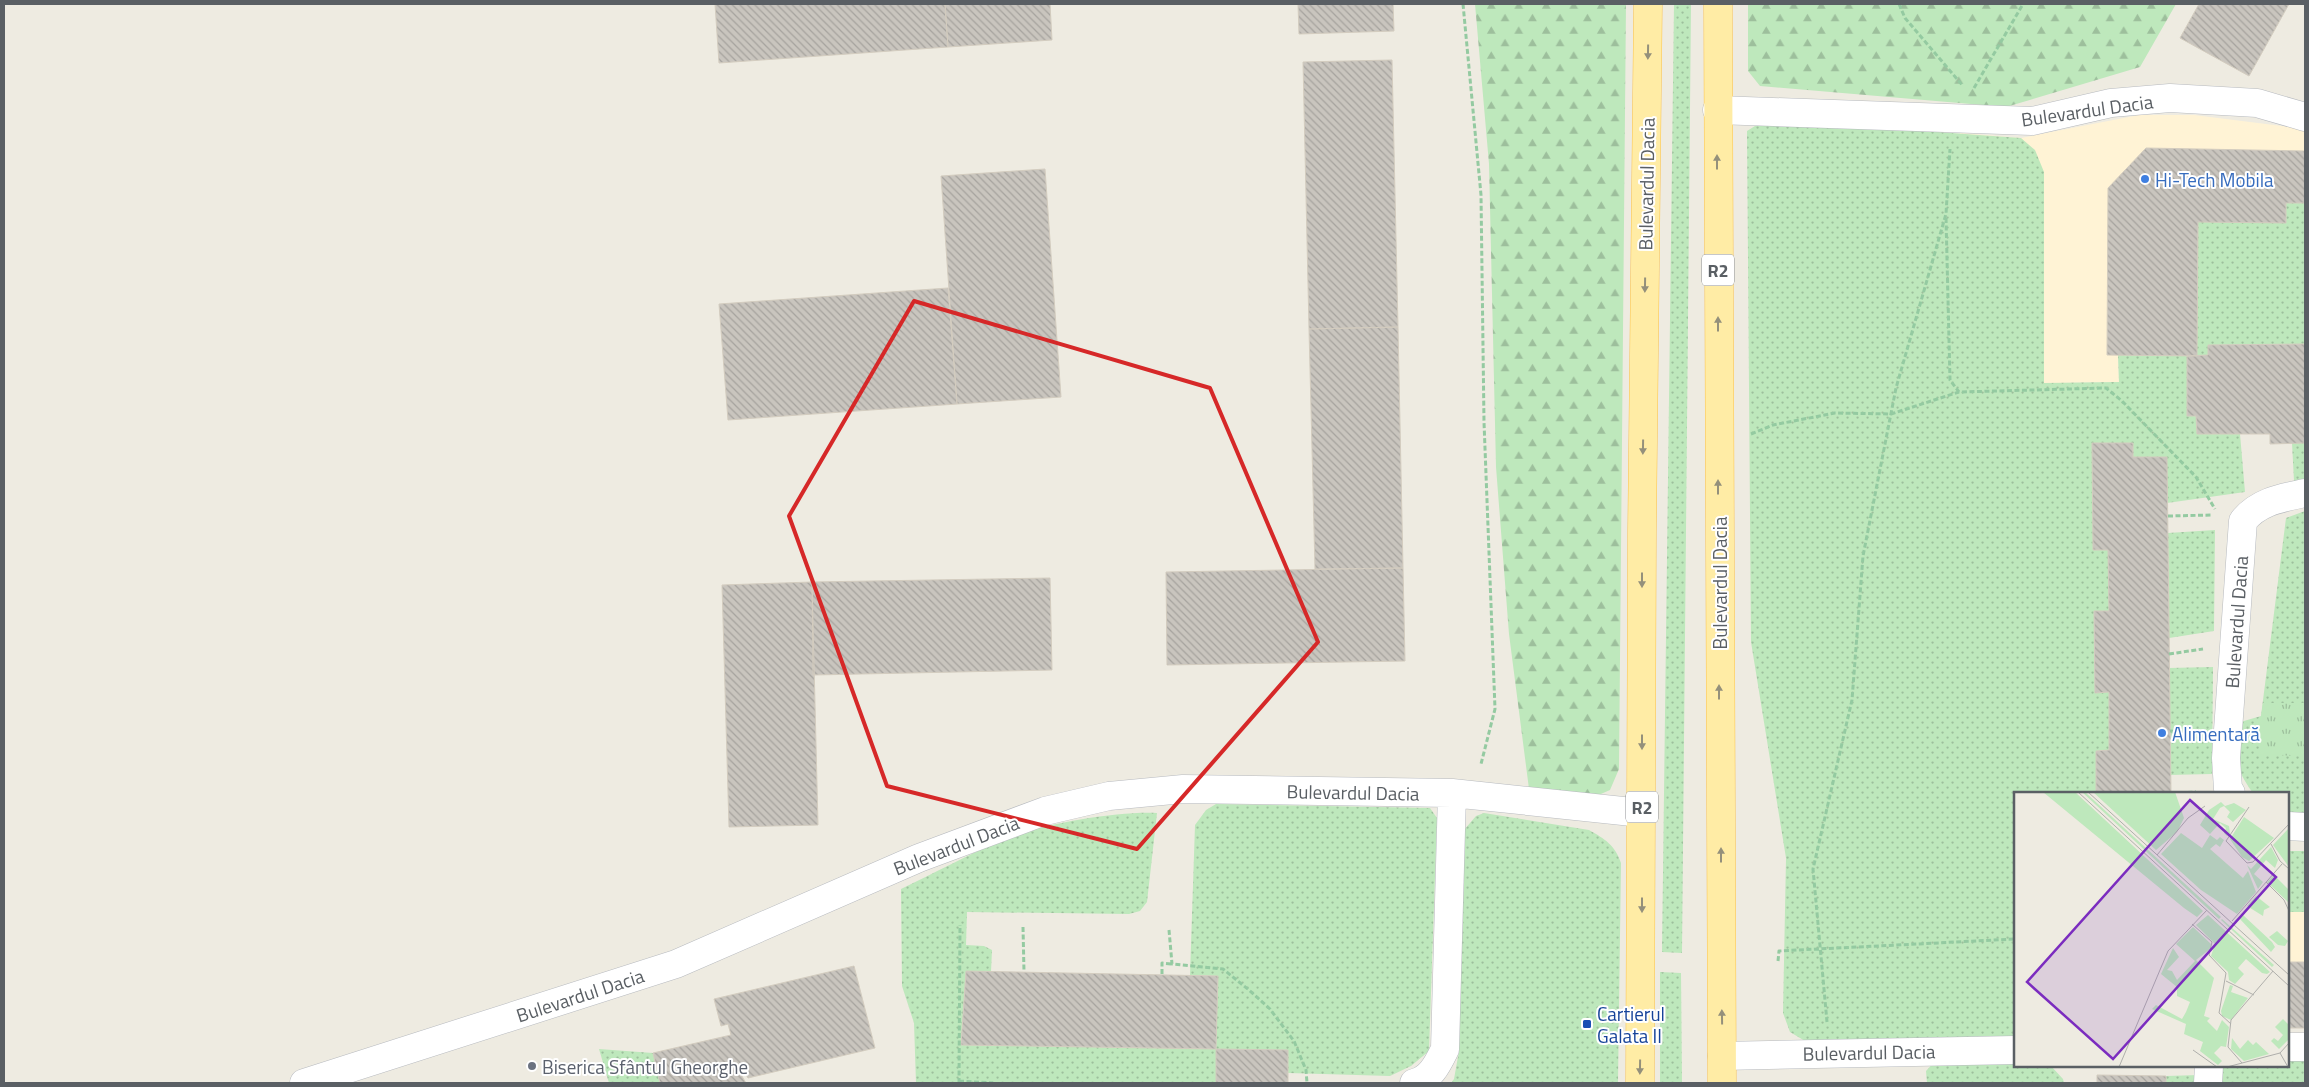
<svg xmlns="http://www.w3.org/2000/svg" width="2309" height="1087" viewBox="0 0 2309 1087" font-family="'Titillium Web',sans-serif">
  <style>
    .commercial { fill: #fff3d5 }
    .grass { fill: url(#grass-dots) }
    .forest { fill: url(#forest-firs) }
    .park { fill: url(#park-tufts) }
    .building { fill: url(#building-back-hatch); stroke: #d3ccbf }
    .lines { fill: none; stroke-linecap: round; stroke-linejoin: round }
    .minor-casing { stroke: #b7babf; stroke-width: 29 }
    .major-casing { stroke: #fbc24d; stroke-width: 29 }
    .path { stroke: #94caa1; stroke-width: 3; stroke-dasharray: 5 2.5; stroke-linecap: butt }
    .minor { stroke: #fff; stroke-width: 28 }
    .major { stroke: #ffeca5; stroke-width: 28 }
    .oneway { fill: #94907b }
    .marked { fill: none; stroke: #d62828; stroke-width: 4; stroke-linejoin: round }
    .shop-dot { fill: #3f7fe0; stroke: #fff; stroke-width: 2 }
    .transit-dot { fill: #1a4fb4; stroke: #fff; stroke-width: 2 }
    .worship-dot { fill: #6b7280; stroke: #fff; stroke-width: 2 }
    .labels { text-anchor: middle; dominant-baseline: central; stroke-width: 4; stroke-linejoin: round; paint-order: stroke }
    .shield { fill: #fff; stroke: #8c8f92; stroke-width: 1 }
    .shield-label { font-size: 18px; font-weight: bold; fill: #5a5f64 }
    .street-label { font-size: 19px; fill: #5a5f64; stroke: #fff }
    .shop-label { font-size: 19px; fill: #366cbe; stroke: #fff; text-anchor: start }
    .transit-label { font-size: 19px; fill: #164399; stroke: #fff; text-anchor: start }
    .worship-label { font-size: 19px; fill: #5b616d; stroke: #fff; text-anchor: start }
    .inset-road { fill: none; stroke: #afafab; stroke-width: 1 }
    .view { fill: #7b2cbf; fill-opacity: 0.15; stroke: #7b2cbf; stroke-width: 2.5 }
    .inset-edge { fill: none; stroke: #5a5f64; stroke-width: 2.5 }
  </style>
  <defs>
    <pattern id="grass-dots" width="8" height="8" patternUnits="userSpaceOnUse" patternTransform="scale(1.25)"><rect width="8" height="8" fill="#bee8bc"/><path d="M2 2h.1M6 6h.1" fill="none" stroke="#9dbf9c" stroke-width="1.8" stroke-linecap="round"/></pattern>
    <pattern id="forest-firs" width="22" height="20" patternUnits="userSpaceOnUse" patternTransform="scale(1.25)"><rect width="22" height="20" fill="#bee8bc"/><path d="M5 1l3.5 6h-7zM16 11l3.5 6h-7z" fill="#9dbf9c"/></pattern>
    <pattern id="park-tufts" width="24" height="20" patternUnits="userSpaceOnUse" patternTransform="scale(1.25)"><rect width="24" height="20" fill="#bee8bc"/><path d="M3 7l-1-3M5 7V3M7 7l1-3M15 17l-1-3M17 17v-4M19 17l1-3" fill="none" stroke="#9dbf9c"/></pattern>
    <pattern id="building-back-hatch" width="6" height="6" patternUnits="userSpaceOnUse" patternTransform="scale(1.25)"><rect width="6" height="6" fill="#c9c5be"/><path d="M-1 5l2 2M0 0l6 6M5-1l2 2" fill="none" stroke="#a6a39e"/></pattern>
  </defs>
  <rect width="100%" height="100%" fill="#eeebe1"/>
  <path class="commercial" d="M2139,115h55l103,13 8,3v72h-19v20l-89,133 -79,-1 1,27 -161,3 2,-252 61,5z
    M2288,912h17v116h-17z"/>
  <path class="grass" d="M1674,4h17l-9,949 -20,-1z
    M1784,121l237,17 14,12 9,22v211l75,-1 -1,-27 69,1v60h9l1,18h43l5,58 -78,11v-46h-34l-1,-14h-40l16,107 1,61h-15l1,81h14v58l-13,1v42h-81v247l-210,1 -15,-9 -7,-19 3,-155 -35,-216 -4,-511 8,-5z
    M2286,203h19v141l-97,1v10l-11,1 1,-134 87,1z
    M2292,443h13v42l-7,1 -4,-5z
    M2305,511v306l-17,-5v-19h-35c-20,-27 -17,-37 -16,-70l24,-7 25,-198z
    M2215,530l-1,101 -45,7 -1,-105z
    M2213,667l-1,107 -42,1 -1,-107z
    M1216,804l214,4 7,10 -8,233 -18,15 -21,10 -102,-3v-23l-71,-1 -1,34h-300l-2,-60 -12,-37 -1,-97c34,-16 68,-35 103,-50 38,-15 112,-28 153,-26l-10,89 -7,9 -11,3 -162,-2 -1,33 18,1 8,4 -1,22h-25l-5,73 255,4 2,-73 -28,-1 5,-150 11,-15z
    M1484,813l105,17c16,9 26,15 32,33l-3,220h-167l3,-4 5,-28 5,-221 12,-14z
    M2288,851h17v61h-17z
    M1660,972l21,1 1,110h-22z
    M599,1049l54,4 7,30h-51z
    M2288,1055h17v28h-85v-17h68z
    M2015,1057v9h36l12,13 1,4h-137l-1,-12 10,-11z
    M2199,1075v8h-33v-7z"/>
  <path class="forest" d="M1475,4h151l-7,765 -9,21 -16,7 -65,-8 -20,-155 -13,-167 -7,-303z
    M1748,4h428l-36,63 -134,40 -246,-21 -12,-15z"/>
  <path class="park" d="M2263,703h42v53l-44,-1v-39z"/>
  <path class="building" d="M715,4h230l3,43 -229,16z
    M945,4h105l2,36 -104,7z
    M1298,4h95l1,27 -95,3z
    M2199,4h90l-40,72 -69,-38z
    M1392,60l6,267 -89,2 -6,-267z
    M2146,148l159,3v52h-19v20l-88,-1 -1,134 -90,-1 1,-167z
    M1045,169l16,228 -104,7 -16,-228z
    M948,288l9,116 -229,16 -9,-116z
    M1398,327l5,241 -88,1 -6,-240z
    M2305,344v99l-35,1v-10h-73l-1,-18h-9v-60l21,-1v-10z
    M2092,443h41v14h34l4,336h-75v-42l13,-1v-58l-14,1 -1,-82h15l-1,-61h-15z
    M1403,568l2,93 -238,4 -1,-93z
    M1050,578l2,92 -239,5 -1,-93z
    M812,582l6,243 -89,2 -7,-242z
    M2288,962h17v66h-17z
    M854,966l21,82 -127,30 -4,-7 -4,2 6,10h-86l-7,-30 78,-18 -3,-11 -7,2 -7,-27z
    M966,971l252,5 -2,73 -255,-4z
    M1216,1049l72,1v33h-72z
    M2097,1075l69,1v7h-69z"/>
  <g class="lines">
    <defs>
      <path id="minor" d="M1717,110l315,11 79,-18 59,-5 87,5 48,14
        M2231,793l-3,-4 -2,-31 17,-237c16,-20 39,-23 62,-28
        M2288,826l17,1
        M2288,1047h17
        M1722,1056l293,-6
        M304,1083l372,-119 243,-106 126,-47 64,-15 74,-7 269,4 190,20
        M1414,1083c17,-4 24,-20 31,-34l7,-256
        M2208,1083l1,-17"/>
      <path id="major" d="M1718,4l4,1079
        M1640,1083l2,-552 6,-527"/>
    </defs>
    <use href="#minor" class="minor-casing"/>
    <use href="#major" class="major-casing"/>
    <path class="path" d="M1463,4l18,191 3,227 11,287 -14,55
      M1899,4l6,14 58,68
      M1974,88l49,-84
      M1946,218l4,162 9,12 147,-4 16,13 74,76 19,32
      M1751,434l22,-9 62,-12 56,1 68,-22
      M2168,516l44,-1
      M2169,654l34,-5
      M2170,731l27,2
      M2180,793l16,-1
      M1023,927l1,45
      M1169,930l3,34 51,5 26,21 21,19 24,32 12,29 1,13
      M1778,961l1,-10 236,-12
      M1162,974v-11l10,1
      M1827,1022l-14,-153 39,-169 11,-144 33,-168 50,-174 4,-65
      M959,1081l34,2
      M959,1083l1,-158"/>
    <use href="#minor" class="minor"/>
    <use href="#major" class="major"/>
  </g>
  <defs><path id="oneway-solid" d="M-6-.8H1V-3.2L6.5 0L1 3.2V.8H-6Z" transform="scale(1.25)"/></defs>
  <g class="oneway">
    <use href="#oneway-solid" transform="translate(1648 52) rotate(91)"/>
    <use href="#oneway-solid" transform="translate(1717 162) rotate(-90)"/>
    <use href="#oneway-solid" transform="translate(1645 285) rotate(91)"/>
    <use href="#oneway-solid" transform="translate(1718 324) rotate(-90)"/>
    <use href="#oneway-solid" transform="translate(1643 447) rotate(91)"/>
    <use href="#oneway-solid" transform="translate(1718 487) rotate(-90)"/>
    <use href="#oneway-solid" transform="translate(1642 580) rotate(90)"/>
    <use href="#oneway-solid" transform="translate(1719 692) rotate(-90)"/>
    <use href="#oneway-solid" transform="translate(1642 742) rotate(90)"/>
    <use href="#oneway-solid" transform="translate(1721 855) rotate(-90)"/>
    <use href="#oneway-solid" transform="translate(1642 905) rotate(90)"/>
    <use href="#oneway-solid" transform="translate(1722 1017) rotate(-91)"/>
    <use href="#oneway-solid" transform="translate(1640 1067) rotate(91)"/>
  </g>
  <path class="marked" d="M914,301l296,87 108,254 -181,207 -250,-63 -98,-270z"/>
  <g class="shop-dot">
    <circle cx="2145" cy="179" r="5"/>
    <circle cx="2162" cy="733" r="5"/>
  </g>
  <rect class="transit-dot" x="1582" y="1019" width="10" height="10" rx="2.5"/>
  <circle class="worship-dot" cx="532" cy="1066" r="5"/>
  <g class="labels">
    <g class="shield">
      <rect x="1702" y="254.5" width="32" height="31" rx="4"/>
      <rect x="1626" y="791.5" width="32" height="31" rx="4"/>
    </g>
    <g class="shield-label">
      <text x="1718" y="270">R2</text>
      <text x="1642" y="807">R2</text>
    </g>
    <g class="street-label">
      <text transform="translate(2087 110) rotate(-8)">Bulevardul Dacia</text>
      <text transform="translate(1646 184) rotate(-89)">Bulevardul Dacia</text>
      <text transform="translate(1719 583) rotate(-90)">Bulevardul Dacia</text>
      <text transform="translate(2236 622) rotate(-86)">Bulevardul Dacia</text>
      <text transform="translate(1353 792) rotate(1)">Bulevardul Dacia</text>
      <text transform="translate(956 845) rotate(-21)">Bulevardul Dacia</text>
      <text transform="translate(580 995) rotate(-18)">Bulevardul Dacia</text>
      <text transform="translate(1869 1052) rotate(-1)">Bulevardul Dacia</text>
    </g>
    <g class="shop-label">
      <text x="2155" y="179">Hi-Tech Mobila</text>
      <text x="2172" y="733">Alimentară</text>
    </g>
    <g class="transit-label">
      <text x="1597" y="1013">Cartierul<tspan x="1597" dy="22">Galata II</tspan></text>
    </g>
    <g class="worship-label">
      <text x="542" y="1066">Biserica Sfântul Gheorghe</text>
    </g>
  </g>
  <g transform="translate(2014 792)">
    <rect width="275" height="275" fill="#eeebe1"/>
    <path d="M68,0h3l136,125 -2,2zM207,10l4,4 9,-3 12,7 -13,12 -6,-5 3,-5 -6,-6 -4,2 -7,11 16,7 1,7 -3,3 -3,-3 2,-5 -6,-5 -10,11 -10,-9 9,-15zM230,25l30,21 -25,23 -7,-4 -12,-18zM275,36v39l-16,-22zM167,41l21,15 8,-13 7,5 3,-3 4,3 -4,7 -4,-3 -6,5 33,29 5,-7 8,21 -19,22 -36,-24 -40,-36zM257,55l7,13 -3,8 -9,-8 -12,14 9,8 -5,7 -11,-24 4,4zM260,83l14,14 1,14 -22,-21zM242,104l14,11 -6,3 -1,6 -16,-10zM194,123l62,57 -3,2 -5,-1 -16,-14 -8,9 6,6 -9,10 -6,-4 -1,-8 -17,-16 4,-12 -19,-19zM229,123l29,27 3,5 -4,5 -32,-34zM208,127l52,46 -2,2 -51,-47zM179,135l18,17 -1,5 -14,11 18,18 -10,38 6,2 -3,3 10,10 5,-11 7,7 -3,20 -5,-1 -7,7 8,8 -4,4 -18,-14 3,-9 -19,-8 2,-10 -34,-15 4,-4 26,14 4,-7 4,-10 -13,-6v-9l-16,-13 12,-26 6,9 -12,13 5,1 5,9 18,-19 -19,-17zM263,139l11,10 -3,5 -7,-1 -9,-8zM216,193l3,1 -2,6 17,6 -17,22 -9,-4 -1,-5zM269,227l6,6v14l-10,10 -8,-8 3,-3 4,3 5,-6 -8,-8zM218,246l8,11 8,-9 5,5 3,-3 13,12 -25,7 -13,-12z" fill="#bee8bc"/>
    <path d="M29,0h32l128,119 -6,6 -13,-9zM79,0h82l9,26 -7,14 -21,18z" fill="#bee8bc"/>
    <path class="inset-road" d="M64,0l211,194M74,0l201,183M235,15l-23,34 21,22 6,-1 36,-38M257,52l9,17 9,8M143,63l31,-37 17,-12M252,90l18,18 5,11M218,129l50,-57M178,132l20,18 -3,13 17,18 -7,40 12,11M212,189l28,14M179,258l24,17M266,261l8,14M228,271l-14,-16 3,-27 42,-49M105,275l49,-116 39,-41M213,275l53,-14 9,-10"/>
    <path class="view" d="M176,8l86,77 -163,182 -86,-77z"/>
    <rect width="275" height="275" class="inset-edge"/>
  </g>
  <rect width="2309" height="1087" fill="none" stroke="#5a5f64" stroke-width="10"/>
</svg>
